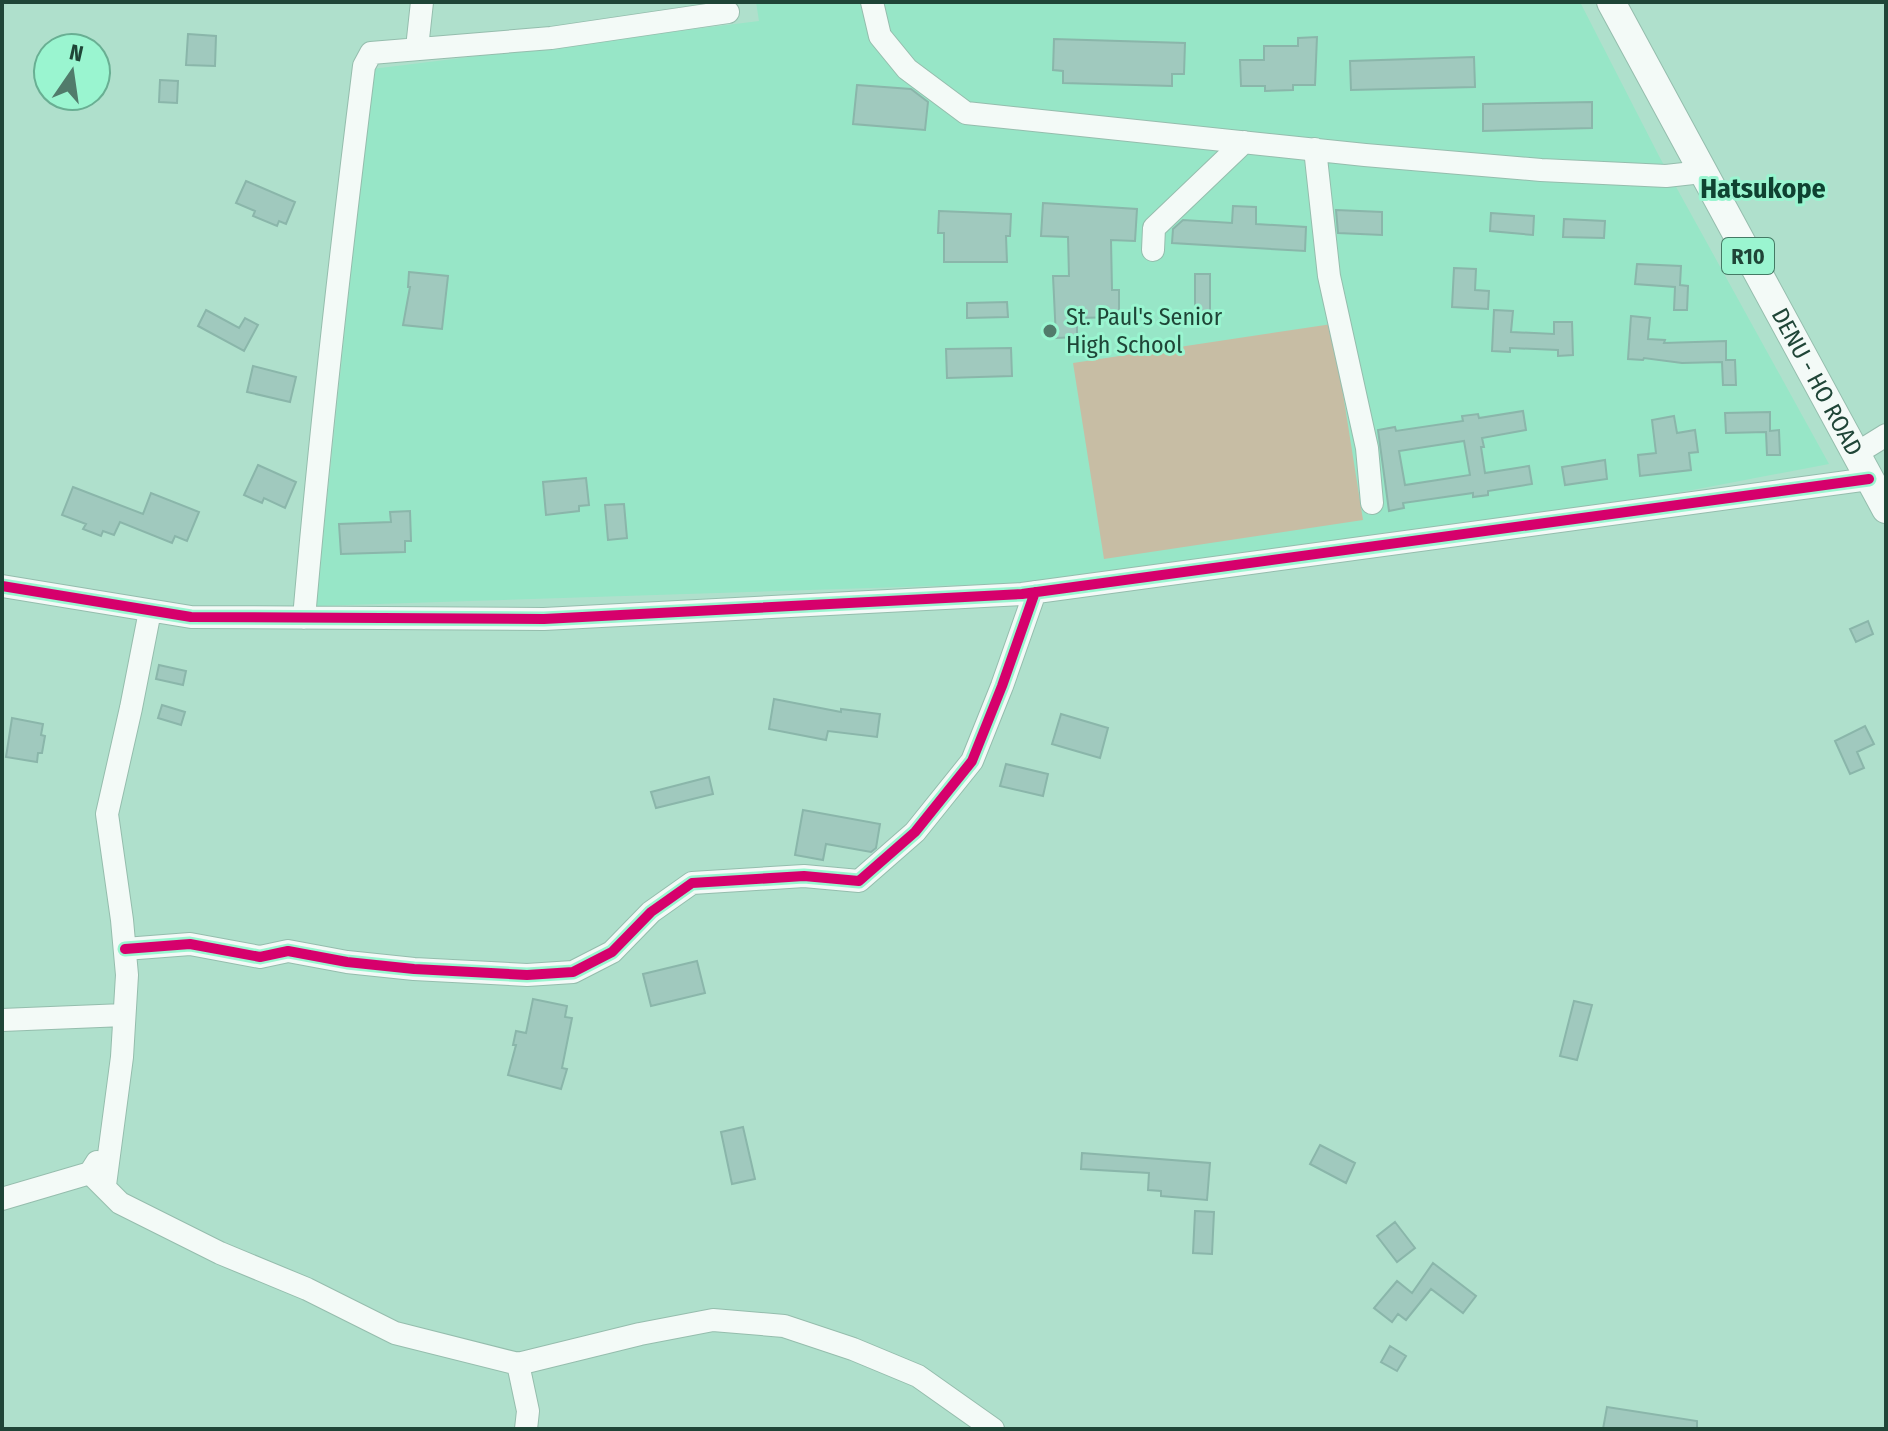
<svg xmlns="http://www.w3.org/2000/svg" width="1888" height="1431" viewBox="0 0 1888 1431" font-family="'Fira Sans Condensed',sans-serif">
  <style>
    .built { fill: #97e6c7 }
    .green { fill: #c7bda4 }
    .building { fill: #a0c9be; stroke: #8ab6aa; stroke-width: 2; fill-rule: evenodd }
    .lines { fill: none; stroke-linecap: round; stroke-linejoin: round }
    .minor-casing { stroke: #95bdad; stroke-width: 24 }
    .major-casing { stroke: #95bdad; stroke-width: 30 }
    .minor { stroke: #f3faf7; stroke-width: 22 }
    .major { stroke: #f3faf7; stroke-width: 28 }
    .cycleway-casing { stroke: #9af5d0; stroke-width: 15 }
    .cycleway { stroke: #d6006c; stroke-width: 10 }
    .poi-dot { fill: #517b6b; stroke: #9af5d0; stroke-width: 3 }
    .labels { text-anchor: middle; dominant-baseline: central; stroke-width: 6; stroke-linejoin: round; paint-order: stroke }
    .shield { fill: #9af5d0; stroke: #447a65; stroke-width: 2 }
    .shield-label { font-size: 22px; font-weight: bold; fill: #1f4537 }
    .poi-label { font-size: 24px; fill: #1f4537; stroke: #9af5d0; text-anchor: start }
    .street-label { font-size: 24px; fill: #1f4537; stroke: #9af5d0 }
    .quarter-label { font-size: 28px; font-weight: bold; fill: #0f4231; stroke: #9af5d0 }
  </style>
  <rect width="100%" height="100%" fill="#afe0cc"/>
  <path class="built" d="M756,2h824l79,154 170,308 -199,38 -573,80 -741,24 56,-537 387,-48z"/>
  <path class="green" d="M1332,324l31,196 -259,39 -31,-196z"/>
  <path class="building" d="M188,34l28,2 -1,30 -29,-1z
    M1317,37l-2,48h-22v5l-28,1v-5h-24l-1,-26h24v-14h34v-8z
    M1054,39l131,4 -1,31h-12v12l-109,-3v-12l-10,-1z
    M1474,57l1,30 -124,3 -1,-29z
    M160,80l18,1 -1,22 -18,-1z
    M857,85l54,4 17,13 -3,28 -72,-6z
    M1592,102v26l-109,3v-27z
    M246,181l49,21 -9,22 -7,-3 -2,5 -24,-10 2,-5 -19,-8z
    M1043,203l94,6 -2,32 -24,-1 1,50h7v27l-42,1v19l-21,1 -3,-62h16l-1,-39 -27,-1z
    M1233,206l23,1v17l50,3 -1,24 -133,-8 1,-14 10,-9 49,3z
    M1336,210l46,2v23l-44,-2z
    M939,211l72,3 -1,22h-4l1,26h-63v-29h-6z
    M1491,213l43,3 -1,19 -43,-4z
    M1564,219l41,2 -1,17 -41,-1z
    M1637,264l44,2 -1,19 8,1 -1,24h-13l1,-23 -40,-3z
    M1454,268l22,1 -1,21 14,1 -1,18 -36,-2z
    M409,272l39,4 -6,53 -39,-4 7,-38h-2z
    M1195,274h15v47h-15z
    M1007,302l1,15 -41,1v-15z
    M206,310l33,18 6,-10 13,7 -14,26 -46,-25z
    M1494,310l19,1 -2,21 43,2v-12h18l1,33 -15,1v-6l-48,-2v4l-18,-1z
    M1631,316l19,2 -2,21 17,1 -1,3 62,-2v19h9l1,25h-13l-1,-23 -40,1 -38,-5 -1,2 -15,-1z
    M1011,348l1,28 -65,2 -1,-29z
    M253,366l43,11 -6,25 -43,-10z
    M1523,411l3,19 -44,8 2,9h-3l4,26 44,-7 3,18 -44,7v4l-15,2v-4l-70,10 1,5 -15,3 -11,-81 17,-3 1,4 67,-10 -1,-5 16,-2 1,4zM1464,441l6,34 -65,10 -6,-34z
    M1770,412v19l9,-1 1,25h-13l-1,-23 -40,1 -1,-20z
    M1674,416l3,17 18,-3 3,22 -9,1 2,17 -51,6 -2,-21 18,-2 -4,-33z
    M1605,460l2,19 -42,6 -3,-18z
    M258,465l38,17 -11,26 -21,-10 -2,5 -18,-8z
    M586,478l3,27 -10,1v5l-33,4 -3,-33z
    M73,487l70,27 8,-21 48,19 -12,29 -12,-5 -3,7 -52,-21 -6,13 -11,-4 -2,5 -18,-7 3,-5 -24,-9z
    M624,504l3,34 -19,2 -3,-35z
    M410,511l1,30h-6v11l-64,2 -2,-30 52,-2 -1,-10z
    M1868,621l5,13 -17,8 -6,-13z
    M159,665l27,6 -3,14 -27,-6z
    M774,699l67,13v-3l39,5 -3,23 -49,-6 -2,9 -57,-11z
    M162,705l23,7 -4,13 -23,-7z
    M1061,714l47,14 -8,30 -48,-14z
    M12,718l31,6 -2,11 4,1 -3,17h-4l-1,9 -31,-5z
    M1865,726l9,18 -17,8 7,16 -14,6 -15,-33z
    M1006,764l42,10 -5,22 -43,-10z
    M709,777l4,17 -57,14 -5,-16z
    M803,810l77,14 -4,24 -5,4 -45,-8 -3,16 -28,-5z
    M697,961l8,32 -54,13 -8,-32z
    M533,999l34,7 -2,11 7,1 -10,50 5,1 -6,20 -53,-14 8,-30h-3l3,-14 10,2z
    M1574,1001l18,4 -15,55 -17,-4z
    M743,1127l12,52 -23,5 -11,-52z
    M1320,1145l35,18 -9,20 -36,-19z
    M1082,1153l128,10 -3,37 -46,-4v-5l-13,-1 1,-17 -68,-4z
    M1195,1211l19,1 -2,42 -19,-1z
    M1395,1222l20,26 -18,14 -20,-26z
    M1433,1263l43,33 -13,17 -32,-24 -25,31 -8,-6 -6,8 -18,-14 23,-27 15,12z
    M1390,1346l16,10 -9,15 -16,-9z
    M1607,1407l90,14v8h-94z"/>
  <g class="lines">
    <defs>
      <path id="minor" d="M872,2l8,34 27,33 59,44 399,42 176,15 125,6 36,-4
        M417,48l5,-46
        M1315,149l14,127 38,172 5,55
        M1153,250l1,-22 90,-86
        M1857,453l29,-18
        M2,586l189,31 353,2 478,-25 847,-115
        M304,618c16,-184 37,-368 60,-552l7,-13 180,-15 177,-26
        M125,949l65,-5 70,13 28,-6 59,11 67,7 113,6 46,-3 39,-20 39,-40 41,-29 112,-7 55,5 56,-49 57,-71 30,-75 33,-94
        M2,1020l122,-5
        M90,1173l30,30 100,50 87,36 88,44 123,31 122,-30 73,-14 71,6 69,23 65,27 75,53
        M105,1185l17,-128 5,-82 -5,-55 -15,-106 24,-106 19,-97
        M2,1199l88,-26 7,-11
        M518,1364l10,47 -2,18"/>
      <g id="major">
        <path id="s1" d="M1611,2l275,507"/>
      </g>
    </defs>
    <use href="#minor" class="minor-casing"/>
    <use href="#major" class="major-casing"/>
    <use href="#minor" class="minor"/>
    <use href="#major" class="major"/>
    <defs>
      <path id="cycleway" d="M2,586l189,31 353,2 478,-25 847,-115
        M125,949l65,-5 70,13 28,-6 59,11 67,7 113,6 46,-3 39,-20 39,-40 41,-29 112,-7 55,5 56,-49 57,-71 30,-75 33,-94"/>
    </defs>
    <use href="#cycleway" class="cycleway-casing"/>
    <use href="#cycleway" class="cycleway"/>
  </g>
  <circle class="poi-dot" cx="1050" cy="331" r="8"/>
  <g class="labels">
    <rect class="shield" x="1722" y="238" width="52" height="36" rx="6"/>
    <g class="shield-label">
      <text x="1748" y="256">R10</text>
    </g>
    <g class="poi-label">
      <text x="1066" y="317">St. Paul's Senior<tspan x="1066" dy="28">High School</tspan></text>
    </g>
    <g class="street-label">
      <text stroke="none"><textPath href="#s1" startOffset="432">DENU - HO ROAD</textPath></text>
    </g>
    <g class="quarter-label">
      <text x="1763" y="188">Hatsukope</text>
    </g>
  </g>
  <rect width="1888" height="1431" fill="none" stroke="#1f4537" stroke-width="8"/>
  <g transform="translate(72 72) rotate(13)"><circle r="38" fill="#9af5d0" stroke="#69af93" stroke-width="2"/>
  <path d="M0-6L14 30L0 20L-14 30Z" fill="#517b6b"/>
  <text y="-12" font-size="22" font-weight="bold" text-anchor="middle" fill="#1f4537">N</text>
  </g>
</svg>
